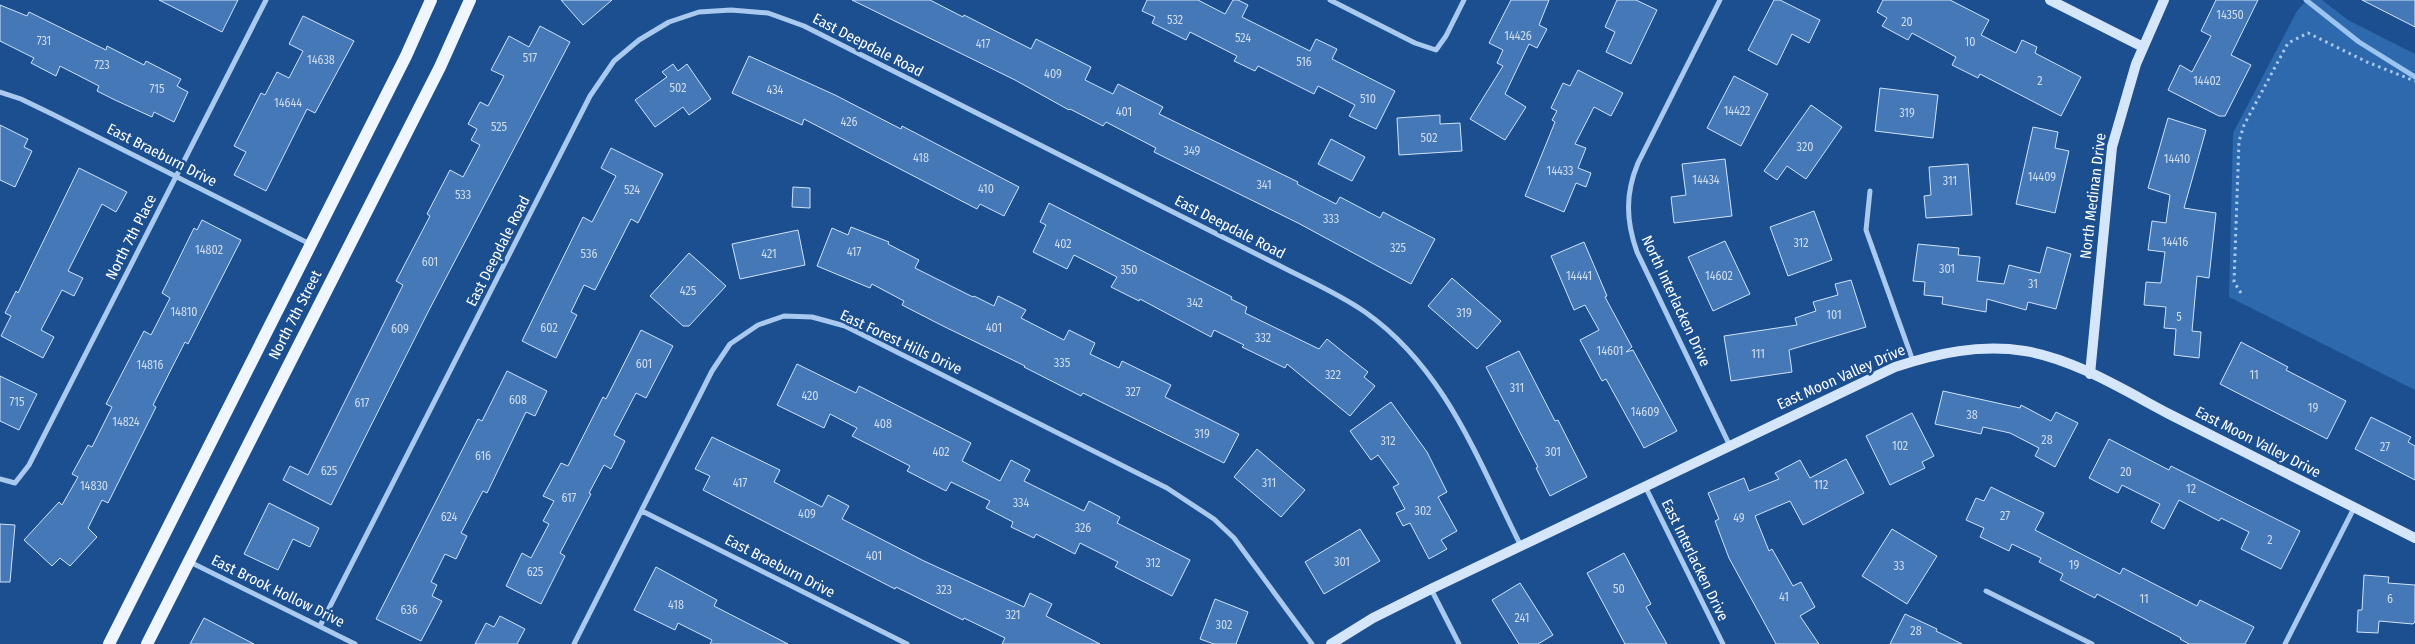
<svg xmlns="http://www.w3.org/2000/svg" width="2415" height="644" viewBox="0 0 2415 644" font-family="'Fira Sans Condensed',sans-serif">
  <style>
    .green { fill: #2e69ad }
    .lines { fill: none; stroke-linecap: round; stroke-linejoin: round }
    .stream { stroke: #9cc4f0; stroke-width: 5 }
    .building { fill: #4478b7; stroke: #cfe3fa }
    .path { stroke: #a9c9ee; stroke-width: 3; stroke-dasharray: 2.5 4; stroke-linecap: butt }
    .street { stroke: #a9c9ee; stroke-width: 5 }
    .secondary { stroke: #d6e6fa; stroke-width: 10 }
    .primary { stroke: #f0f6ff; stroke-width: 12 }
    .labels { text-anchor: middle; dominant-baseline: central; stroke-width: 5; stroke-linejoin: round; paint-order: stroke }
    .number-label { font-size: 12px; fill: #d0dded }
    .street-label { font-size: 15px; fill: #fff; stroke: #1b4f8f }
  </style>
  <rect width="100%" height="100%" fill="#1b4f8f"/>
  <path class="green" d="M2307,0h15l26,20 67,34v336l-186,-93 4,-164 64,-122z"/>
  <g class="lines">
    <path class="stream" d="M2306,0l53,42 56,35"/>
  </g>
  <path class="building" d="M159,0h79l-16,32z
    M561,0h51l-29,25z
    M852,0h78l33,17 1,-2 67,34 5,-10 55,28 -6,13 28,14 5,-10 45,23 -4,7 139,68 -1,2 39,20 4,-7 40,21 3,-6 52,27 -24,45 -113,-61 -144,-71 2,-4 -50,-26 -3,4 -33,-17 -1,1 -54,-30z
    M1147,0h51l27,14 8,-14h5l10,5 -6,12 68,34 6,-12 21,10 -5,10 63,32 -19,38 -27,-13 6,-11 -37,-19 -4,8 -56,-28 -3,5 -21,-10 3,-5 -47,-24 -4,8 -34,-17 3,-6 -13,-6z
    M1511,0h38l-10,25 8,4 -10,19 -8,-4 -24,50 21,13 -21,33 -35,-21 33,-53 -6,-3 6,-13 -14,-7z
    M1617,0h19l21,10 -26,54 -25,-12 9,-20 -10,-5z
    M1774,0h6l40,20 -11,23 -17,-9 -15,31 -29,-15z
    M1883,0h67l39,20 -8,15 35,18 6,-13 15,7 -2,6 46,24 -20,39 -81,-42 -2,4 -26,-13 4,-8 -44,-24 -4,7 -26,-14 5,-8 -10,-6z
    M2216,0h42l-27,55 20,10 -26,51h-6l-51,-26 12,-25 12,7 19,-36 -10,-5z
    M2362,0h53v27z
    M0,5l27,11 2,-4 77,38 1,-4 37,19 2,-4 35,18 -4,7 11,6 -14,30 -20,-10 -2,5 -37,-17 -18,-9 2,-5 -39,-20 -4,10 -25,-13 3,-5 -34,-17z
    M303,16l51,25 -39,72 -8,-4 -41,82 -32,-16 12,-23 -12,-6 27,-53 4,2 12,-23 12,6 14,-27 -14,-7z
    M540,26l30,16 -142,270 -97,193 -48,-25 7,-14 18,9 95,-190 -7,-4 34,-65 -3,-2 23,-44 13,7 17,-32 -9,-5 6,-11 -9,-5 12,-22 8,4 16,-30 -13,-6 18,-34 20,11z
    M749,56l86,39 66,34 1,-3 117,61 -15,29 -24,-12 -3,5 -173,-90 -2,6 -70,-32z
    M673,64l5,7 9,-7 24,35 -22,16 -6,-8 -28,20 -20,-27 32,-23 -5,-5z
    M1578,70l45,23 -12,23 -17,-9 -19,37 11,4 -8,20 13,5 -5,14 -10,-4 -12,29 -39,-16 30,-74 -3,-2 5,-9 -6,-3 12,-25 7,3z
    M1734,76l34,18 -27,52 -34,-18z
    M1880,88l58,7 -5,43 -58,-7z
    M1811,105l31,22 -36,52 -19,-13 -10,14 -13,-9z
    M1440,115v9l20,-1 2,28 -63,4 -2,-37z
    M2168,118l38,12 -22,78 32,5 -7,65 -12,-2 -5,55 9,1 -2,26 -25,-3 2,-26 -12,-1 2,-21 -22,-2 2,-23 15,1 4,-31 -17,-2 4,-29 14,2 4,-28 -22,-7z
    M0,125l28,14 -4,8 8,4 -17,36 -15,-7z
    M2033,127l25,5 -3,16 14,3 -14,62 -39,-9z
    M1331,139l34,18 -13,24 -34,-17z
    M611,148l52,26 -25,49 -7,-4 -36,71 -11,-5 -13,27 6,3 -21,43 -34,-17 61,-124 9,5 24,-46 -15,-8z
    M1725,159l7,57 -58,7 -3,-26 15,-2 -4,-31z
    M1968,164l4,51 -46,3 -2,-22 7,-1 -2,-28z
    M79,168l48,24 -11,20 -14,-8 -34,67 15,7 -9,18 -12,-6 -21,40 13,7 -11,21 -42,-22 10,-20 -6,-3 11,-22 2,2z
    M793,187l17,1v20l-18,-1z
    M1049,203l183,94 -1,2 16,8 -2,6 74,36 8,-10 41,33 -4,5 11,9 -25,30 -63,-52 -2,4 -43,-21 2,-2 -30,-15 -3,7 -71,-38 -1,2 -28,-14 6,-10 -43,-22 -7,14 -34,-17 13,-27 -6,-3z
    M1814,211l18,49 -44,16 -18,-49z
    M202,220l39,20 -53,104 -3,-2 -32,63 3,2 -48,96 -6,-3 -14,28 9,9 -27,29 -10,-8 -8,8 -28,-26 35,-38 3,3 16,-28 -6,-3 16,-29 4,2 20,-40 -6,-3 38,-73 7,4 19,-37 -8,-5 32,-65 3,2z
    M851,227l38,15 -1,2 31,16 -4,8 58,29 1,-1 20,10 4,-10 28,14 -5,8 43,22 5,-10 26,13 -5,11 29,14 3,-7 49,24 -6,12 74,37 -15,29 -141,-70 -2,3 -57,-29 1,-1 -82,-40 -41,-21 2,-4 -32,-17 -2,4 -53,-22 15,-38 16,7z
    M798,230l7,35 -65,14 -8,-35z
    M1725,241l25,53 -37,17 -25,-54z
    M1584,242l23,54 -2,1 27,50 -6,5 7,-2 44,81 -33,17 -38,-69 -4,2 -22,-41 19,-10 -14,-25 -11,5 -23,-54z
    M1918,244l41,4 -1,7 22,2 -3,24 27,3 5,-19 31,8 7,-26 24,7 -15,55 -28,-7 -2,8 -39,-11 -1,13 -44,-8 1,-7 -19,-2 1,-13 -12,-1z
    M689,253l37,33 -37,40h-6l-33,-30z
    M1452,278l49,43 -24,28 -49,-43z
    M1851,280l15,47 -77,23 3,22 -61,9 -7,-45 73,-11 -2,-7 21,-7 -3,-9 25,-7 -3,-11z
    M641,330l32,16 -27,52 -10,-5 -22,42 11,6 -14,28 -7,-4 -15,28 2,1 -31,59 5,3 -24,48 -35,-18 16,-33 9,5 18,-34 -6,-3 11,-20 -11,-5 18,-33 7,3 35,-69 3,2z
    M2241,342l47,25 -2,3 60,31 -19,38 -107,-55z
    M1519,351l36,70 3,-1 29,57 -37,19 -14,-28 2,-1 -52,-100z
    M797,364l59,29 3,-7 112,57 -9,18 38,20 11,-21 19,10 -6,11 60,30 5,-10 31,16 -3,6 73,37 -18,36 -57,-29 3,-5 -38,-19 -5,11 -39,-20 -2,4 -23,-11 2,-5 -27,-14 4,-7 -39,-19 -5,9 -39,-20 3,-5 -58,-30 5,-8 -27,-14 -6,14 -47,-23z
    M507,371l40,20 -12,25 -9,-4 -39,81 -4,-2 -22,42 6,3 -11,23 -11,-5 -14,28 6,3 -5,11 10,5 -21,40 -45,-22 102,-200 4,2z
    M0,376l37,18 -18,36 -19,-9z
    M1943,391l77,17 1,-3 30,16 5,-9 22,11 -23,44 -20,-11 4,-8 -29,-15 -27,-6 -2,7 -46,-10z
    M1391,402l36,50 20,40 -9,5 19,34 -16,9 6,9 -18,10 -19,-36 -7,3 -7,-13 9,-4 -12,-22 6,-3 -21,-29 -7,5 -21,-29z
    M1912,413l22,43 -12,6 3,6 -35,17 -24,-49z
    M2371,417l40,20 -3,5 7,4v34l-60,-31z
    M712,437l68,33 -6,12 48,25 6,-12 21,11 -7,13 82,42 100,46 6,-14 22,11 -6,12 54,28h-98l3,-6 -41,-20 -1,2 -67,-33 -1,2 -192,-99 7,-14 -15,-7z
    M2109,439l60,31 2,-4 129,65 -19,38 -40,-20 8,-17 -28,-14 -2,3 -40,-21 -15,29 -13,-7 9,-18 -38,-19 -4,8 -29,-15z
    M1257,449l48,41 -24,27 -47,-40z
    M1846,459l18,34 -61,32 -13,-24 -35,15 14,35 3,-2 21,37 8,-4 14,25 -15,9 19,28h-43l-47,-86 -14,-37 4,-2 -11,-26 36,-15 5,13 30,-12 -4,-6 25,-13 10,18z
    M1991,487l53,26 -9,17 85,44 3,-6 74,38 3,-6 54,27 -9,17h-56l-9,-5 1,-1 -84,-44 -2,4 -35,-18 3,-6 -24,-12 2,-4 -29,-14 -3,7 -29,-14 4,-9 -18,-8 10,-22 8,3z
    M269,503l50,25 -9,19 -17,-8 -15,31 -34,-16z
    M0,524l15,1 -5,57h-10z
    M1360,529l20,32 -56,33 -19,-32z
    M1892,529l45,27 -30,48 -45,-28z
    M1624,553l27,51 -5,3 21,37h-42l-38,-71z
    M656,567l61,33 -3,6 74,38h-78l2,-4 -34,-17 -3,7 -41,-20z
    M2364,575l25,2 -1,6 27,2v37l-2,2 -34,-3 -1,12 -21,-1 1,-22h4z
    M1520,583l33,52 -15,9h-19l-27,-44z
    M1215,599l33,13 -12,32h-22l-14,-5z
    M1905,614l32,15 -1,2 26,13h-72z
    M500,616l25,13 -8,15h-42l11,-21 8,4z
    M204,618l50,26h-64z"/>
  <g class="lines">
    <path class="path" d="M2241,293l-7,-11 5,-141 5,-16 44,-82 20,-10 59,29 48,19"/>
    <path class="street" d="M1330,0l85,43 21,7 10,-14 18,-36
      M1720,0l-82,163c-13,31 -12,58 -1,89l93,194
      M0,92l21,7 33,16 256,129
      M1870,191l-4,39 47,131
      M0,479l15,4 14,-18 237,-465
      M1645,486l78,158
      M642,511l265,133
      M190,562l165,82
      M1431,589l28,55
      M1986,591l106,53
      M320,626l270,-530 24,-35 25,-21 30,-18 30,-10 32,-2 37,3 36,13 488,246c24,12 50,24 73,40 81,57 113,149 156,234
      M574,644l138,-273 18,-27 28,-19 26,-9 28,1 33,9 322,162 47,31 20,19 78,106
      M2285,644l69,-136"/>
    <path class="secondary" d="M2050,0l93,47
      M2090,374l22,-227 24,-83 28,-64
      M1331,644l42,-26 58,-29 464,-222c43,-14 84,-23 130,-16 50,8 102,41 146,64 81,41 163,82 244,123"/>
    <path class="primary" d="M109,644l297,-588 25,-56
      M147,644l293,-577 30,-67"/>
  </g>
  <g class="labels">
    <g class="number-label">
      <text x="2230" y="15">14350</text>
      <text x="1175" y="20">532</text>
      <text x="1907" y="22">20</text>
      <text x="1518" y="36">14426</text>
      <text x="1243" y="38">524</text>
      <text x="44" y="41">731</text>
      <text x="1970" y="42">10</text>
      <text x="983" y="44">417</text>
      <text x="530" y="58">517</text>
      <text x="321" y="60">14638</text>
      <text x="1304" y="62">516</text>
      <text x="102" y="65">723</text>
      <text x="1053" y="74">409</text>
      <text x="2040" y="81">2</text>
      <text x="2207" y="81">14402</text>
      <text x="678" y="88">502</text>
      <text x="157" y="89">715</text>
      <text x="775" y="90">434</text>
      <text x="1368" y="99">510</text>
      <text x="288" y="103">14644</text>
      <text x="1737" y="111">14422</text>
      <text x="1124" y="112">401</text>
      <text x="1907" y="113">319</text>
      <text x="849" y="122">426</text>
      <text x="499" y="127">525</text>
      <text x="1429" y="138">502</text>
      <text x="1805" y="147">320</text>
      <text x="1192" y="151">349</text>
      <text x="921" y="158">418</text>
      <text x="2177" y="159">14410</text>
      <text x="1560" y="171">14433</text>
      <text x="2042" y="177">14409</text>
      <text x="1706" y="180">14434</text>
      <text x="1950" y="181">311</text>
      <text x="1264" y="185">341</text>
      <text x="986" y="189">410</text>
      <text x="632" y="190">524</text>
      <text x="463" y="195">533</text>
      <text x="1331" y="219">333</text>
      <text x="2175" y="242">14416</text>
      <text x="1801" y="243">312</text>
      <text x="1063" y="244">402</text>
      <text x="1398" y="248">325</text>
      <text x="209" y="250">14802</text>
      <text x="854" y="252">417</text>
      <text x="589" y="254">536</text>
      <text x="769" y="254">421</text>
      <text x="430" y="262">601</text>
      <text x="1947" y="269">301</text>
      <text x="1129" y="270">350</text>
      <text x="1579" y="276">14441</text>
      <text x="1719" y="276">14602</text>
      <text x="2033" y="284">31</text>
      <text x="688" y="291">425</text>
      <text x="1195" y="303">342</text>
      <text x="184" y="312">14810</text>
      <text x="1464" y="313">319</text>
      <text x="1834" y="315">101</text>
      <text x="2179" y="317">5</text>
      <text x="549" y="328">602</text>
      <text x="994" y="328">401</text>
      <text x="400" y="329">609</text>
      <text x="1263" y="338">332</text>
      <text x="1610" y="351">14601</text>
      <text x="1758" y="354">111</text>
      <text x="1062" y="363">335</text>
      <text x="644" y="364">601</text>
      <text x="150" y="365">14816</text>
      <text x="1333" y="375">322</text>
      <text x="2254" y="375">11</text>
      <text x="1517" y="388">311</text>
      <text x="1133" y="392">327</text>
      <text x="810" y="396">420</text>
      <text x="518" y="400">608</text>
      <text x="17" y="402">715</text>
      <text x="362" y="403">617</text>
      <text x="2313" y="408">19</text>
      <text x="1645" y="412">14609</text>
      <text x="1972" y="415">38</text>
      <text x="126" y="422">14824</text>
      <text x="883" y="424">408</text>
      <text x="1202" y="434">319</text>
      <text x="2047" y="440">28</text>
      <text x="1388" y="441">312</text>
      <text x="1900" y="446">102</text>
      <text x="2385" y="447">27</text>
      <text x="941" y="452">402</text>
      <text x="1553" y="452">301</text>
      <text x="483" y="456">616</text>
      <text x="329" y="471">625</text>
      <text x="2126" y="472">20</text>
      <text x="740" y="483">417</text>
      <text x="1269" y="483">311</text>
      <text x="1821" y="485">112</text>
      <text x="94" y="486">14830</text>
      <text x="2191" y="489">12</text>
      <text x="569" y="498">617</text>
      <text x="1021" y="503">334</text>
      <text x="1423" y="511">302</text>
      <text x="807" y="514">409</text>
      <text x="2005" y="516">27</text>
      <text x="449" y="517">624</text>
      <text x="1739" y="518">49</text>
      <text x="1083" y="528">326</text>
      <text x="2270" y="540">2</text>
      <text x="874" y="556">401</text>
      <text x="1342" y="562">301</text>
      <text x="1153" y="563">312</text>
      <text x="2074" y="565">19</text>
      <text x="1899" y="566">33</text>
      <text x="535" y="572">625</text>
      <text x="1619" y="589">50</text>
      <text x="944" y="590">323</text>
      <text x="1784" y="597">41</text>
      <text x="2144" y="599">11</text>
      <text x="2390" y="599">6</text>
      <text x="676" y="605">418</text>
      <text x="409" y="610">636</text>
      <text x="1013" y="615">321</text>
      <text x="1522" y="618">241</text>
      <text x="1224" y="625">302</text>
      <text x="1916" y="631">28</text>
    </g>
    <g class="street-label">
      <text transform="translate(868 45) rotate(27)">East Deepdale Road</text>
      <text transform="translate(162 155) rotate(27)">East Braeburn Drive</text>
      <text transform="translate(2093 196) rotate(-83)">North Medinan Drive</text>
      <text transform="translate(1230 227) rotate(27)">East Deepdale Road</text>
      <text transform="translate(131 237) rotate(-63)">North 7th Place</text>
      <text transform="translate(498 251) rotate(-63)">East Deepdale Road</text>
      <text transform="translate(1676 301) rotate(65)">North Interlacken Drive</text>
      <text transform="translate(295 315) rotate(-63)">North 7th Street</text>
      <text transform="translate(901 342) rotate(25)">East Forest Hills Drive</text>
      <text transform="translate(1841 377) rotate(-24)">East Moon Valley Drive</text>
      <text transform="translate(2258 442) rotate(27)">East Moon Valley Drive</text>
      <text transform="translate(1695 560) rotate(64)">East Interlacken Drive</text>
      <text transform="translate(780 566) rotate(27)">East Braeburn Drive</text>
      <text transform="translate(278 591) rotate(26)">East Brook Hollow Drive</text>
    </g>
  </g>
</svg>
